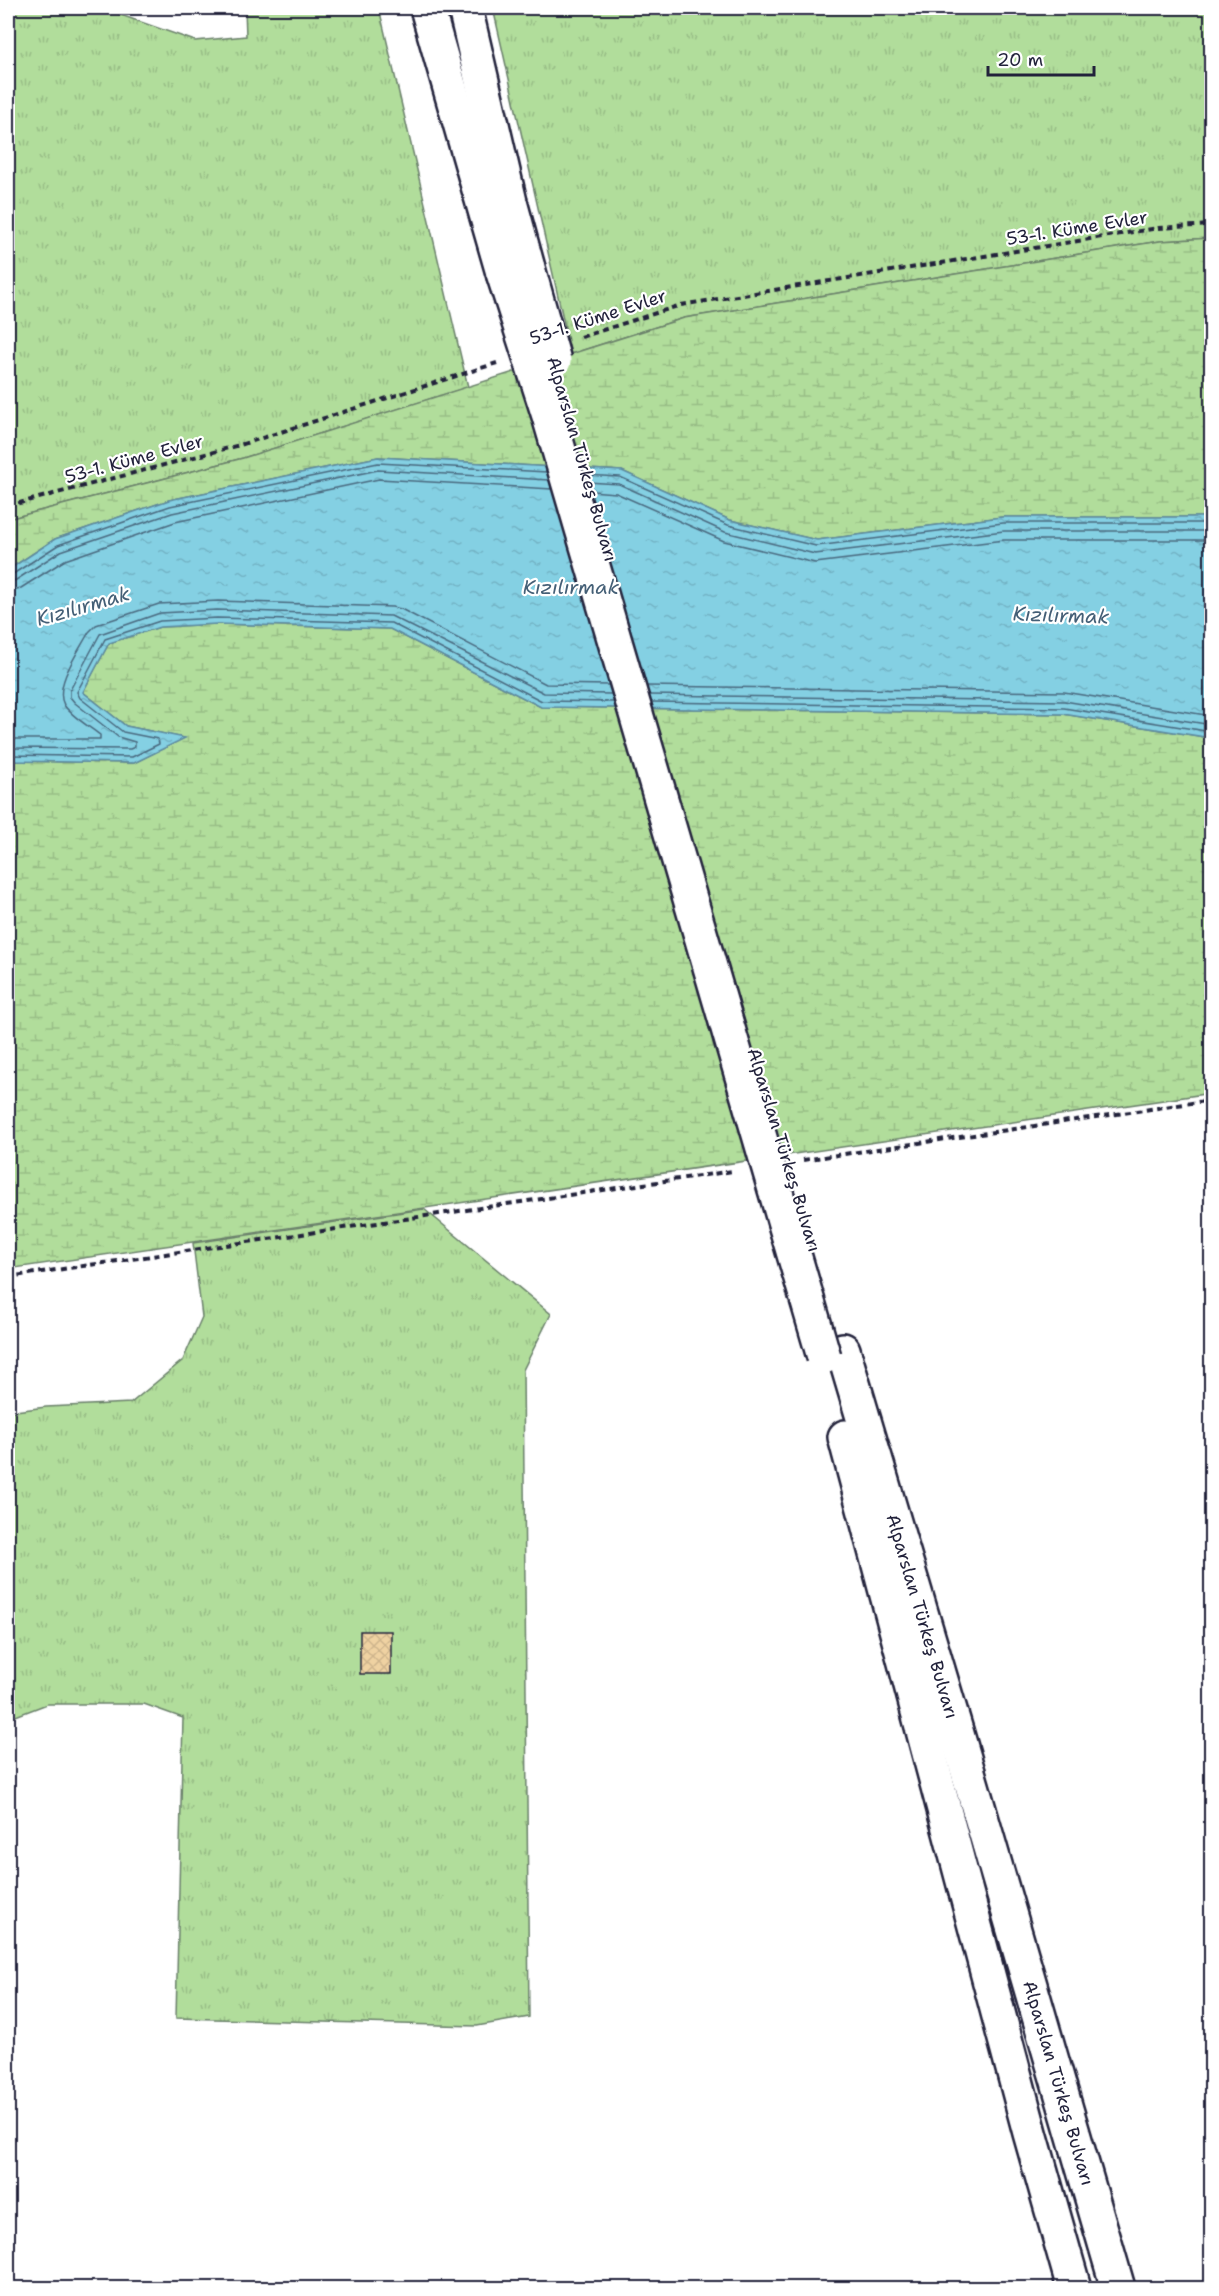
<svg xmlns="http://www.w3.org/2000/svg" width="1219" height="2296" viewBox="0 0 1219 2296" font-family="'Shantell Sans',sans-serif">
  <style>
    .grass { fill: url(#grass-tufts); stroke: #6a806b; stroke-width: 1.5 }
    .wetland { fill: url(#wetland-marsh); stroke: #6a806b; stroke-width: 1.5 }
    .water { fill: url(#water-ripples); stroke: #5d8aa0; stroke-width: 1.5 }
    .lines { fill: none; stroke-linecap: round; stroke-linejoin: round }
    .shore { stroke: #49687e; stroke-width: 1.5 }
    .building { fill: url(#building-cross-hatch); stroke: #22223b; stroke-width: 1.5 }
    .tertiary-casing { stroke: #22223b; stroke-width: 38 }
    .path { stroke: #22223b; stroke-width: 4; stroke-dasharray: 6 4.5; stroke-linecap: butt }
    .tertiary { stroke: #fff; stroke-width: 33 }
    .tertiary-bridge-casing { stroke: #22223b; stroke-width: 38; stroke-linecap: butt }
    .tertiary-bridge { stroke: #fff; stroke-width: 33 }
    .labels { text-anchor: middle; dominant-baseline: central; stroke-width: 4.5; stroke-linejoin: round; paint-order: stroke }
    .street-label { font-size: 18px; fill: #22223b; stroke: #fff }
    .water-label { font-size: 20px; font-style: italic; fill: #445f76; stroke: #fff }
  </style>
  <defs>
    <pattern id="grass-tufts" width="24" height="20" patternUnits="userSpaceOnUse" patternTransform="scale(1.5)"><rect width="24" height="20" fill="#b1dd9b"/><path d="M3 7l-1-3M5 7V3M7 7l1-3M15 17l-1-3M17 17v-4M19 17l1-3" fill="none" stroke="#98bd86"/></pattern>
    <pattern id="wetland-marsh" width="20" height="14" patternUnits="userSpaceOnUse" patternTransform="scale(1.5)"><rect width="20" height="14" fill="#b1dd9b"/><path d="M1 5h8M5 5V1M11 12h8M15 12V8" fill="none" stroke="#98bd86"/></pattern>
    <pattern id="water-ripples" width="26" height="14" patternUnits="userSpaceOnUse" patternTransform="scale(1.5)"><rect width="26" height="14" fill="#84d0e3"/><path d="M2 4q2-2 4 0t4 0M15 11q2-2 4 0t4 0" fill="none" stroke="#72b2c4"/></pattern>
    <pattern id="building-cross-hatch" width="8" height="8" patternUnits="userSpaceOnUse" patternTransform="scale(1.5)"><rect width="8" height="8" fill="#efd2a2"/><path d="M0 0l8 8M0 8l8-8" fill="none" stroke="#cdb48c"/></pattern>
  </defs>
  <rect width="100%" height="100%" fill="#fff"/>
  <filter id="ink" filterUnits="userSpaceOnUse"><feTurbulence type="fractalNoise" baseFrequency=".0167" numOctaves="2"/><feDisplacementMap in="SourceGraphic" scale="12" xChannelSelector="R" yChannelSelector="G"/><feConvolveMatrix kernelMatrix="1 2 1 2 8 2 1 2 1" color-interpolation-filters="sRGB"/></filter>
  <g filter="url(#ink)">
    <path class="grass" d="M8,8h93l94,33 51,-5 -1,-28h134l89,379 -225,71 -235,61z
      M493,8h718v230l-51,3 -476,77 -113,36z
      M424,1209l127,105 -28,56 6,647 -52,9 -301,-8 7,-300 -39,-14h-97l-39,15v-307l38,-5 85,-4 52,-43 19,-43 -9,-74z"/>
    <path class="wetland" d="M1211,238v279h-209l-185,23 -87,-20 -108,-49 -244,-14 -209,43 -114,39 -47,31v-51l235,-61 441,-140 476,-77z
      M217,624l173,5 151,78 522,7 148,24v355l-1203,176v-508l126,2 50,-25 -58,-12 -43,-34 26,-49 51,-16z"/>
    <path class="water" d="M378,457l244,14 108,49 87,20 185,-23h209v221l-148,-24 -522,-7 -151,-78 -173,-5 -57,3 -51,16 -26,49 43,34 59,12 -51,25 -126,-2v-191l47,-31 114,-39z"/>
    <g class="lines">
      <path class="shore" d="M585,475l35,2 108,48 88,21 187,-23h209
        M587,482l32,2 106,48 90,22 189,-23h208
        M590,491l26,2 108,48 91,22 189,-23h208
        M8,574h5l45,-29 112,-39 208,-43 169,9
        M8,582l8,-2 45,-29 111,-38 206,-43 171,10
        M8,591l13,-3 44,-28 110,-38 204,-43 173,10
        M647,686l417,6 148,24
        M649,695l415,6 148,24
        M651,702l413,6 148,24
        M8,739h92v-4c-11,-9 -28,-18 -36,-30 -11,-19 16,-56 25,-73l7,-7 63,-21 59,-3 174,6 9,2 145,75 63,1
        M8,748l122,1 5,-2v-5l-17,-5 -43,-34 -5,-6v-7l30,-56 60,-21 57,-3 174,6 153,77 68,1
        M8,755l124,2 27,-13 -1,-5 -35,-7 -43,-34 -3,-6 28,-53 55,-18 57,-3 174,5 151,78 72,1"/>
    </g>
    <path class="building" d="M360,1631h31v43h-31z"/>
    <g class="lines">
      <defs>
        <g id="tertiary">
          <path d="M427,8l76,265"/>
          <path d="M465,8l45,194 18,66"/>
          <path id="s1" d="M843,1350l114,384 161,554"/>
          <path d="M845,1437l185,696 44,155"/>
        </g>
      </defs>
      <use href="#tertiary" class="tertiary-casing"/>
      <path class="path" d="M581,337l100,-32 477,-77 54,-3
        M8,506l232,-61 257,-82
        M803,1160l409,-60
        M8,1277l725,-106"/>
      <use href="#tertiary" class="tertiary"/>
      <defs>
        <path id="tertiary-bridge" d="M528,268l26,93
          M503,273l46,143 275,941"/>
      </defs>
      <use href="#tertiary-bridge" class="tertiary-bridge-casing"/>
      <use href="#tertiary-bridge" class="tertiary-bridge"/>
    </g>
  </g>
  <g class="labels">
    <g class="street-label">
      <text transform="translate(1077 228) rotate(-9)">53-1. Küme Evler</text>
      <text transform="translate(598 317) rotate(-18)">53-1. Küme Evler</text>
      <text transform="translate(134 459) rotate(-15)">53-1. Küme Evler</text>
      <text transform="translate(582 459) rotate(74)">Alparslan Türkeş Bulvarı</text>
      <text transform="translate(784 1150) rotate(73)">Alparslan Türkeş Bulvarı</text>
      <text stroke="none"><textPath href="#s1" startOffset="278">Alparslan Türkeş Bulvarı</textPath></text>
      <text stroke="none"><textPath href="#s1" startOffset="764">Alparslan Türkeş Bulvarı</textPath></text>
    </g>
    <g class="water-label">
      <text x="571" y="587">Kızılırmak</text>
      <text transform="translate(83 606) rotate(-16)">Kızılırmak</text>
      <text transform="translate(1061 615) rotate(2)">Kızılırmak</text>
    </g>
  </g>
  <rect width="1219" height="2296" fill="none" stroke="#fff" stroke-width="30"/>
  <rect x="15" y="15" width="1189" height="2266" fill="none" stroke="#22223b" stroke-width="2" filter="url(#ink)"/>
  <path d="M988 66v9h106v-9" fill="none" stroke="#22223b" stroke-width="3"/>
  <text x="997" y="66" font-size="18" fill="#22223b" stroke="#ffffff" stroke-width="4.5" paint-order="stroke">20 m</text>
</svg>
